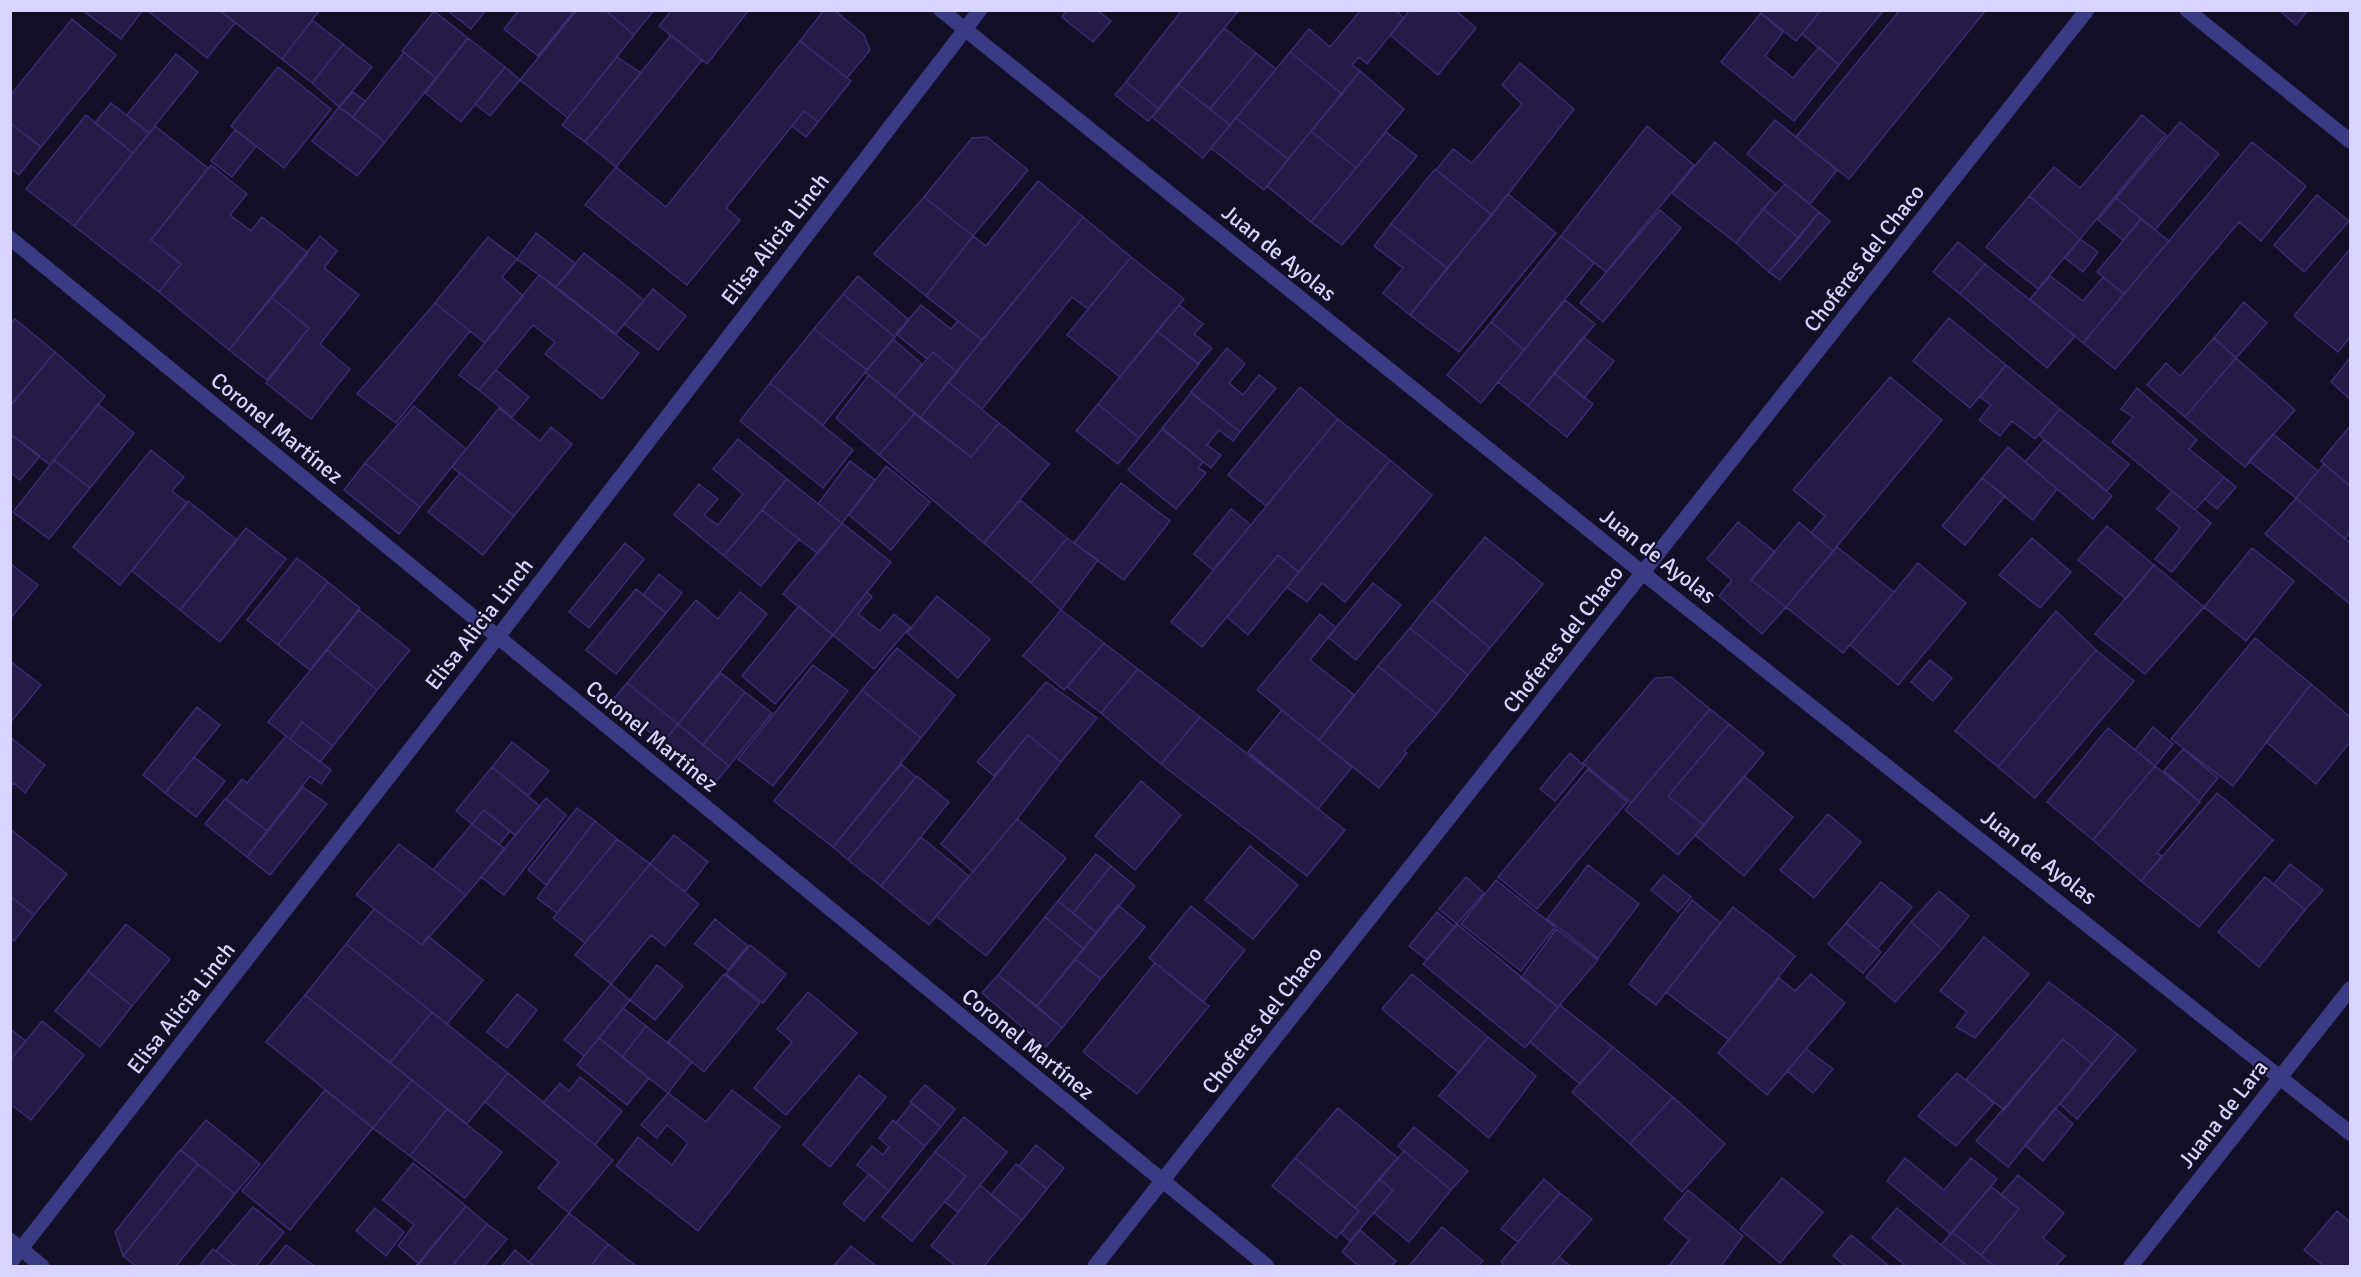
<svg xmlns="http://www.w3.org/2000/svg" width="2361" height="1277" viewBox="0 0 2361 1277" font-family="Signika,sans-serif">
  <style>
    .building { fill: #241b47; stroke: #3b2d73; stroke-width: 1.5 }
    .lines { fill: none; stroke-linecap: round; stroke-linejoin: round }
    .minor { stroke: #3d3a85; stroke-width: 15 }
    .labels { text-anchor: middle; dominant-baseline: central; stroke-width: 4.5; stroke-linejoin: round; paint-order: stroke }
    .street-label { font-size: 22px; fill: #d9d4ff; stroke: #130f26 }
  </style>
  <rect width="100%" height="100%" fill="#130f26"/>
  <path class="building" d="M82,10h61l-22,29z
    M147,10h72l16,13 -28,35z
    M219,10h101l-38,49z
    M447,10h39l-15,19z
    M519,10h56l-37,46 -34,-27z
    M577,10h28l29,25 -66,83 -48,-38z
    M605,10h49l-20,25z
    M672,10h77l-42,54 -48,-38z
    M824,10h10l30,25 6,15 -23,28 -47,-37z
    M1067,10h30l14,11 -18,21 -31,-25z
    M1182,10h57l-80,99 -33,-27z
    M1361,10h34l9,8 -37,46 -8,-7 -7,8 8,6 -18,23 -52,-42 19,-23 21,18z
    M1410,10h45l21,18 -38,47 -48,-40z
    M1763,10h58l-25,31 -35,-28z
    M1821,10h63l-45,55 -37,-31z
    M1900,10h86l-137,169 -53,-42z
    M2279,10h29l-12,15z
    M434,11l34,27 -32,40 -34,-27z
    M1761,13l22,19 -18,24 28,22 26,-31 20,18 -45,56 -73,-59z
    M72,19l44,36 -75,92 -31,-24v-27z
    M312,20l31,24 -31,39 -30,-24z
    M1224,28l32,25 -46,56 -32,-25z
    M671,35l31,25 -86,107 -31,-25z
    M468,38l37,29 -44,55 -36,-29z
    M800,41l51,40 -33,41 -14,-11 -78,97 14,12 -53,65 -102,-80 31,-38 50,40z
    M343,44l29,23 -33,40 -27,-24z
    M404,52l32,26 -51,64 -32,-25z
    M1290,52l52,42 -54,65 -52,-41z
    M1256,53l20,16 -46,56 -20,-16z
    M176,54l22,18 -49,61 -22,-18z
    M617,57l24,16 -56,69 -23,-17z
    M1520,63l54,46 -82,106 -56,-45 17,-21 19,14 50,-59 -20,-19z
    M278,67l53,42 -47,59 -53,-42z
    M505,67l15,13 -30,36 -15,-12z
    M1360,71l44,38 -48,59 -45,-37z
    M1126,82l33,27 -11,12 -33,-26z
    M1178,84l52,41 -27,33 -51,-41z
    M353,92l12,9 -12,16 -14,-10z
    M111,103l38,30 -16,20 -38,-30z
    M339,107l46,35 -28,34 -45,-35z
    M804,111l14,11 -12,15 -14,-11z
    M86,115l47,38 -59,73 -48,-37z
    M2142,115l24,20 -86,104 -51,-43 25,-29 26,21z
    M1236,118l52,41 -24,31 -53,-42z
    M1775,120l62,50 -27,34 -63,-50z
    M2180,122l39,32 -64,76 -39,-32z
    M10,123l31,24 -22,28 -9,-7z
    M155,126l53,42 -57,72 30,24 -22,28 -85,-66z
    M1647,126l47,39 -88,107 -45,-36z
    M235,130l21,16 -24,31 -21,-16z
    M1311,131l45,37 -45,54 -44,-36z
    M1386,132l31,24 -75,89 -31,-23z
    M987,137l41,33 -55,66 -49,-39 48,-59z
    M1715,142l61,52 -40,49 -64,-50z
    M2252,142l54,44 -45,55 -22,-19 -124,147 -32,-26z
    M211,165l36,29 -17,21 21,16 11,-14 46,36 -79,97 -70,-58 22,-28 -30,-24z
    M1435,169l57,46 -45,53 -56,-44z
    M1038,181l45,36 -101,123 -56,-44 47,-60 13,10z
    M1785,184l34,28 -20,26 -36,-29z
    M1508,194l48,39 -97,119 -49,-37z
    M2317,195l32,26 -45,51 -30,-27z
    M2029,196l51,43 -42,50 -52,-42z
    M924,197l49,39 -47,60 -52,-42z
    M2116,198l25,21 -18,21 -25,-20z
    M1763,209l36,29 -30,34 -33,-29z
    M1660,210l21,18 -78,94 -23,-19z
    M1819,212l11,9 -50,59 -11,-8z
    M1083,217l48,40 -43,52 -16,-12 -90,112 -34,-27z
    M2141,219l28,22 -45,53 -27,-22z
    M1391,224l56,44 -37,47 -27,-22 20,-25 -29,-22z
    M536,233l40,31 -20,23 -39,-28z
    M320,236l17,15 -13,17 35,27 -39,49 30,25 -39,50 -45,-36 43,-55 -38,-31z
    M1561,236l33,27 -70,87 -33,-28z
    M488,237l29,22 -15,18 21,19 -38,47 -50,-40z
    M2080,239l18,13 -15,20 -18,-14z
    M1958,242l27,22 -25,30 -27,-22z
    M2350,249v88l-12,15 -44,-36z
    M584,253l60,47 -28,34 -60,-47z
    M1131,257l53,42 -64,78 -53,-42z
    M1985,264l90,72 -28,32 -87,-74z
    M539,275l100,78 -37,46 -57,-45 10,-12 -22,-17 -54,65 -20,-15z
    M858,276l51,44 -14,17 -52,-43z
    M2050,276l33,25 20,-24 21,17 -41,49 -53,-44z
    M653,289l33,27 -28,34 -34,-26z
    M843,294l52,43 -28,33 -53,-41z
    M271,297l38,31 -42,52 -38,-30z
    M1565,300l30,24 -67,82 -30,-24z
    M2244,302l23,21 -31,35 -22,-20z
    M435,303l35,28 -74,92 -39,-29z
    M921,305l30,24 7,-8 24,19 -25,32 -24,-20 -6,7 -31,-25z
    M1179,305l24,19 -9,10 18,14 -14,16 -41,-33z
    M1949,318l57,47 -36,43 -57,-47z
    M15,319l40,33 -42,51 -3,-2v-77z
    M1491,322l33,28 -43,53 -34,-28z
    M814,329l53,41 -44,55 -53,-42z
    M1157,331l42,33 -60,74 -41,-34z
    M1583,337l31,24 -30,37 -30,-25z
    M2214,338l22,20 -51,59 -38,-32 19,-22 14,13z
    M893,339l29,25 -27,33 -30,-25z
    M1227,348l18,16 -16,19 14,12 16,-20 17,13 -36,44 -49,-40z
    M55,352l50,44 -55,69 -40,-31v-28z
    M933,352l24,20 -37,46 -25,-21z
    M2236,358l59,52 -50,57 -60,-50z
    M2350,358v41l-19,-17z
    M2006,365l54,44 -25,30 -23,-18 -12,15 -21,-16 12,-15 -11,-8z
    M496,370l33,27 -17,20 -33,-27z
    M1554,373l39,31 -26,33 -39,-31z
    M869,375l46,38 -36,42 -43,-37z
    M1890,377l52,43 -109,131 -22,-18 14,-17 -32,-26z
    M948,382l51,41 -28,34 -51,-39z
    M770,383l83,67 -30,38 -83,-67z
    M1300,387l38,32 -72,87 -38,-31z
    M2137,388l60,52 -8,9 35,28 -29,33 -83,-68 21,-25 -12,-8z
    M1191,393l49,39 -7,9 -14,-11 -12,15 14,10 -10,13 -49,-40z
    M98,404l36,29 -44,55 -36,-28z
    M1098,404l41,34 -21,26 -42,-33z
    M414,406l52,43 -46,58 -55,-44z
    M499,408l41,33 11,-14 21,17 -58,72 -62,-49z
    M2060,409l69,55 -22,27 -68,-56z
    M915,413l56,44 28,-34 50,41 -65,79 -105,-88z
    M1338,419l52,41 -91,112 -21,-17 -76,92 -31,-25z
    M2350,426v60l-29,-25z
    M1162,429l41,33 -5,6 8,5 -30,36 -48,-39z
    M10,434l30,22 -20,24 -10,-8z
    M2273,434l45,37 -22,27 -47,-37z
    M738,439l49,40 -63,77 -50,-41 25,-31 19,15 -14,16 14,10 25,-31 -30,-25z
    M2044,440l68,56 -19,23 -68,-57z
    M2008,447l49,42 -24,31 -51,-42z
    M151,450l33,27 -12,14 15,12 -67,82 -47,-38z
    M54,460l36,28 -41,51 -36,-27z
    M1390,460l42,35 -87,107 -23,-19 -15,19 -20,-15z
    M850,461l25,19 -33,43 -24,-19z
    M365,463l55,44 -21,27 -55,-44z
    M2324,464l26,22v46l-5,7 -49,-41z
    M886,466l44,36 -39,48 -42,-35z
    M460,473l54,43 -31,39 -55,-43z
    M2224,477l12,10 -19,22 -12,-10z
    M1982,478l23,18 -40,49 -23,-19z
    M787,479l55,44 -24,31 -56,-44z
    M1121,483l49,38 -46,59 -50,-37z
    M2172,491l39,32 -39,49 -17,-13 25,-31 -23,-19z
    M2296,498l54,45v61l-85,-70z
    M1020,500l47,38 -36,45 -47,-40z
    M188,501l49,39 -57,70 -48,-39z
    M1231,509l20,16 -38,45 -19,-16z
    M762,510l37,29 -38,47 -37,-30z
    M1738,522l37,30 -24,28 35,27 -24,27 -43,-38 13,-16 -25,-21z
    M1799,522l34,29 -47,56 -35,-27z
    M842,523l49,39 -58,73 -50,-41z
    M2107,526l47,39 -28,34 -48,-39z
    M246,528l40,31 -66,83 -40,-32z
    M1485,537l58,47 -53,64 -57,-48z
    M1067,538l31,22 -37,50 -30,-27z
    M2032,538l39,34 -31,36 -41,-33z
    M625,543l19,16 -55,69 -20,-16z
    M1837,547l57,45 -51,61 -57,-46z
    M2252,548l42,33 -48,60 -42,-34z
    M1278,555l21,17 -51,63 -21,-18z
    M297,558l31,24 -50,63 -31,-25z
    M1918,563l48,40 -68,82 -48,-40z
    M12,565l26,20 -28,34v-53z
    M2154,565l50,42 -59,67 -50,-40z
    M659,574l23,19 -16,20 -23,-18z
    M328,582l32,26 -50,62 -32,-25z
    M1373,583l28,22 -45,55 -28,-23z
    M636,589l30,24 -50,61 -30,-24z
    M740,592l27,22 -89,110 -51,-41 69,-83 22,19z
    M867,592l5,5 -14,17 22,17 14,-17 16,13 -36,42 -41,-34z
    M937,596l53,43 -32,39 -51,-45z
    M1432,600l58,48 -22,27 -58,-47z
    M799,606l34,29 -58,69 -33,-28z
    M359,610l51,40 -33,40 -50,-40z
    M1061,610l43,33 -40,47 -41,-34z
    M2056,611l40,39 -98,117 -43,-36z
    M1320,614l16,14 -26,32 44,35 -35,45 -62,-50z
    M1410,628l58,47 -31,39 -59,-48z
    M2255,638l56,46 -78,102 -62,-47z
    M1104,643l34,26 -37,44 -34,-26z
    M897,648l58,47 -34,43 -59,-48z
    M327,650l50,40 -44,56 -31,-24 -12,17 -22,-17z
    M2096,650l38,31 -99,117 -37,-31z
    M1930,660l22,18 -19,23 -22,-19z
    M10,661l31,24 -31,38z
    M813,665l35,26 -75,95 -35,-27z
    M1378,666l59,48 -33,37 3,2 -28,35 -60,-48z
    M1138,669l62,48 -39,47 -60,-51z
    M721,673l24,19 -42,53 -25,-21z
    M1671,677l39,32 -79,94 -48,-40 72,-85z
    M1046,682l51,36 -36,44 -33,-27 -34,41 -17,-14z
    M627,683l51,41 -15,19 -51,-42z
    M2311,684l39,33v25l-34,42 -50,-42z
    M862,690l59,48 -88,109 -59,-46z
    M745,692l27,21 -43,53 -26,-21z
    M197,707l23,18 -55,68 -22,-18z
    M1710,709l19,15 -61,72 36,29 -26,30 -53,-45z
    M1282,710l70,57 -34,42 -70,-57z
    M1200,717l145,113 -38,46 -146,-112z
    M302,722l31,24 -13,16 -30,-23z
    M678,724l51,42 -16,19 -50,-42z
    M1729,724l35,29 -60,72 -36,-29z
    M2153,727l20,17 -18,22 -20,-16z
    M2108,728l47,38 -62,74 -46,-38z
    M1028,735l33,27 -44,57 -44,53 -32,-28z
    M286,736l45,34 -10,14 -11,-8 -43,55 -41,-32 16,-20 5,4z
    M10,737l35,28 -20,28 -11,-10 -4,5z
    M512,742l37,29 -21,25 -36,-29z
    M2183,749l35,29 -19,23 -35,-30z
    M1570,753l14,13 -29,35 -15,-12z
    M194,757l31,24 -29,36 -31,-24z
    M901,764l15,13 -68,83 -15,-13z
    M2155,766l45,36 -43,51 5,3 -21,25 -48,-41z
    M492,767l48,39 -25,29 -31,-25 -12,14 -16,-13z
    M1588,769l39,33 -90,107 -39,-32z
    M917,776l32,26 -68,84 -33,-26z
    M1744,776l49,41 -49,59 -49,-41z
    M1141,781l40,34 -46,55 -40,-34z
    M303,787l24,17 -57,71 -23,-18z
    M2217,793l56,47 -74,87 -58,-46z
    M546,798l20,17 -62,80 -23,-18z
    M225,799l42,32 -20,26 -42,-33z
    M577,808l18,13 -49,64 -18,-15z
    M484,810l26,21 -11,14 -27,-21z
    M1828,814l33,28 -47,56 -34,-28z
    M1017,819l49,39 -80,98 -50,-40z
    M595,821l22,18 -60,74 -20,-15z
    M472,824l33,25 -39,46 -33,-25z
    M10,829l57,45 -33,41 -24,-19z
    M674,835l34,27 -23,30 -35,-28z
    M921,837l48,39 -40,49 -48,-39z
    M617,839l33,25 -65,79 -32,-25z
    M399,844l67,51 -44,50 -66,-50z
    M1250,846l48,39 -45,54 -48,-39z
    M1096,854l15,12 -38,47 -15,-12z
    M650,864l49,40 -34,42 -14,-11 -40,49 -36,-29z
    M2290,864l33,26 -18,20 -31,-26z
    M1588,865l51,39 -41,54 -51,-39z
    M1111,866l24,20 -38,47 -24,-20z
    M1664,875l27,22 -13,15 -27,-22z
    M1466,877l18,16 -27,31 -18,-15z
    M2265,877l40,33 -46,57 -41,-35z
    M1496,880l59,47 -34,44 -60,-47z
    M1881,882l31,25 -35,42 -31,-26z
    M1939,891l30,25 -27,33 -31,-27z
    M10,896l24,19 -20,26 -4,-3z
    M1692,900l29,23 -65,82 -27,-21z
    M1058,901l39,32 -13,16 -39,-32z
    M1118,905l27,22 -44,52 -26,-20z
    M1191,906l54,44 -42,52 -54,-44z
    M1733,907l62,49 -66,84 -63,-48z
    M374,909l48,36 6,-9 55,44 -36,44 -101,-80z
    M1437,912l18,15 -28,33 -18,-14z
    M1045,917l39,32 -47,57 -39,-31z
    M715,919l33,27 -20,24 -33,-26z
    M1911,922l31,27 -47,53 -29,-25z
    M1846,923l35,29 -18,21 -35,-29z
    M126,924l44,35 -38,47 -44,-35z
    M1457,924l101,83 -33,41 -102,-84z
    M1556,929l42,31 -40,47 -37,-29z
    M1984,937l45,37 -54,64 -19,-11 11,-15 -27,-21z
    M346,944l86,68 -42,51 -85,-68z
    M750,945l36,29 -23,29 -37,-29z
    M1075,959l26,20 -39,49 -25,-22z
    M1155,963l54,43 -72,88 -54,-42z
    M657,965l26,21 -28,34 -25,-20z
    M88,971l44,35 -32,41 -45,-36z
    M724,974l36,29 -56,69 -36,-30z
    M1412,974l76,63 -29,36 -77,-64z
    M1811,974l34,29 -78,92 -49,-42 61,-75 16,13z
    M998,975l64,53 -16,19 -64,-54z
    M2049,982l68,52 -25,30 -29,-25 -59,71 -38,-30z
    M611,984l19,16 -46,56 -20,-16z
    M808,992l49,41 -71,82 -32,-27 38,-46 -15,-13z
    M517,994l20,16 -30,38 -20,-16z
    M305,995l107,85 -39,48 -107,-86z
    M1560,1005l53,42 -33,37 -50,-42z
    M623,1008l23,18 -24,31 -23,-19z
    M432,1012l76,61 -41,51 -77,-61z
    M42,1021l42,34 -53,65 -21,-16v-44z
    M646,1026l46,36 -24,31 -46,-36z
    M10,1029l16,12 -16,19z
    M2117,1034l19,16 -59,69 -17,-15z
    M1488,1037l48,39 -47,62 -50,-42z
    M599,1038l50,40 -22,27 -50,-40z
    M2063,1039l29,25 -84,103 -32,-26z
    M1613,1047l60,50 -43,47 -58,-52z
    M1806,1049l27,20 -20,24 -26,-22z
    M508,1073l105,87 -44,53 -31,-25 21,-26 -74,-60z
    M1957,1073l37,30 -38,43 -38,-30z
    M859,1075l27,22 -56,70 -27,-22z
    M580,1077l42,34 -27,34 -52,-42 17,-20 9,8z
    M412,1080l35,29 -37,47 -37,-28z
    M925,1085l30,24 -14,18 -31,-25z
    M325,1090l48,38 -83,102 -48,-39z
    M732,1090l48,37 -82,104 -82,-65 22,-29 34,28 16,-22 -21,-18 -10,13 -16,-13 27,-32 38,29z
    M1673,1097l52,47 -43,48 -52,-48z
    M912,1103l29,24 -16,19 -29,-23z
    M1338,1108l60,50 -43,50 -60,-50z
    M2055,1108l18,16 -30,37 -18,-16z
    M447,1109l55,43 -37,46 -55,-42z
    M964,1117l43,35 -49,60 -13,-10 21,-26 -31,-24z
    M206,1120l54,44 -25,30 -54,-44z
    M893,1120l32,26 -36,45 -32,-26 15,-19 11,9 6,-8 -10,-9z
    M1414,1127l54,44 -17,19 -53,-44z
    M1036,1145l28,23 -17,21 -28,-23z
    M180,1150l18,14 -75,92 -8,-24z
    M1404,1151l47,39 -42,52 -35,-29 19,-23 -14,-11z
    M935,1152l31,24 -54,65 -30,-24z
    M1295,1158l64,53 -23,27 -64,-52z
    M1905,1158l39,32 27,-32 26,21 -46,55 -64,-53z
    M413,1163l53,43 -47,58 -21,-18 16,-21 -31,-25z
    M198,1164l37,30 -59,72h-40l-13,-10z
    M1016,1164l31,25 -25,31 -31,-25z
    M869,1174l20,17 -25,30 -21,-17z
    M2018,1175l46,38 -21,25 22,18 -10,10h-61l-13,-11 38,-46 -18,-14z
    M1782,1178l41,34 -43,51 -40,-34z
    M1379,1179l14,11 -43,51 -9,-8 18,-22 -4,-3z
    M1544,1179l16,14 -42,49 -17,-13z
    M980,1185l42,35 -38,46h-28l-25,-20z
    M1991,1186l28,23 -38,46 -29,-23z
    M1688,1190l55,46 -22,30h-52l20,-26 -25,-21z
    M1560,1193l32,26 -41,47h-45l-5,-4z
    M466,1206l21,18 -35,42h-36z
    M253,1207l31,25 -28,34h-21l-19,-15z
    M375,1208l29,24 -18,24 -30,-25z
    M1897,1208l44,37 26,21h-61l-34,-28z
    M2337,1211l13,11v44h-26l-20,-16z
    M569,1213l39,31 -17,22h-57l-5,-4z
    M487,1224l20,15 -23,27h-32z
    M1442,1227l41,34 -5,5h-69z
    M1360,1230l36,31 -5,5h-32l-17,-14z
    M1952,1232l29,23 13,11h-27l-26,-21z
    M1851,1235l38,31h-43l-13,-10z
    M608,1244l28,22h-45z
    M286,1245l28,21h-45z
    M851,1246l25,20h-42z
    M213,1249l3,2 19,15h-36z
    M515,1250l14,12 5,4h-32z
    M1559,1257l11,9h-19z"/>
  <g class="lines">
    <path class="minor" d="M941,10l703,564 706,559
      M2187,10l163,131
      M10,238l1257,1028
      M10,1240l32,26
      M10,1263l487,-625 483,-628
      M1095,1266l992,-1256
      M2131,1266l219,-277"/>
  </g>
  <g class="labels">
    <g class="street-label">
      <text transform="translate(775 239) rotate(-52)">Elisa Alicia Linch</text>
      <text transform="translate(1279 253) rotate(39)">Juan de Ayolas</text>
      <text transform="translate(1864 258) rotate(-52)">Choferes del Chaco</text>
      <text transform="translate(277 428) rotate(39)">Coronel Martínez</text>
      <text transform="translate(1658 556) rotate(38)">Juan de Ayolas</text>
      <text transform="translate(479 624) rotate(-52)">Elisa Alicia Linch</text>
      <text transform="translate(1563 639) rotate(-52)">Choferes del Chaco</text>
      <text transform="translate(652 736) rotate(39)">Coronel Martínez</text>
      <text transform="translate(2039 857) rotate(38)">Juan de Ayolas</text>
      <text transform="translate(181 1008) rotate(-52)">Elisa Alicia Linch</text>
      <text transform="translate(1262 1020) rotate(-52)">Choferes del Chaco</text>
      <text transform="translate(1028 1044) rotate(39)">Coronel Martínez</text>
      <text transform="translate(2223 1114) rotate(-52)">Juana de Lara</text>
    </g>
  </g>
  <rect width="2361" height="1277" fill="none" stroke="#d9d4ff" stroke-width="24"/>
</svg>
